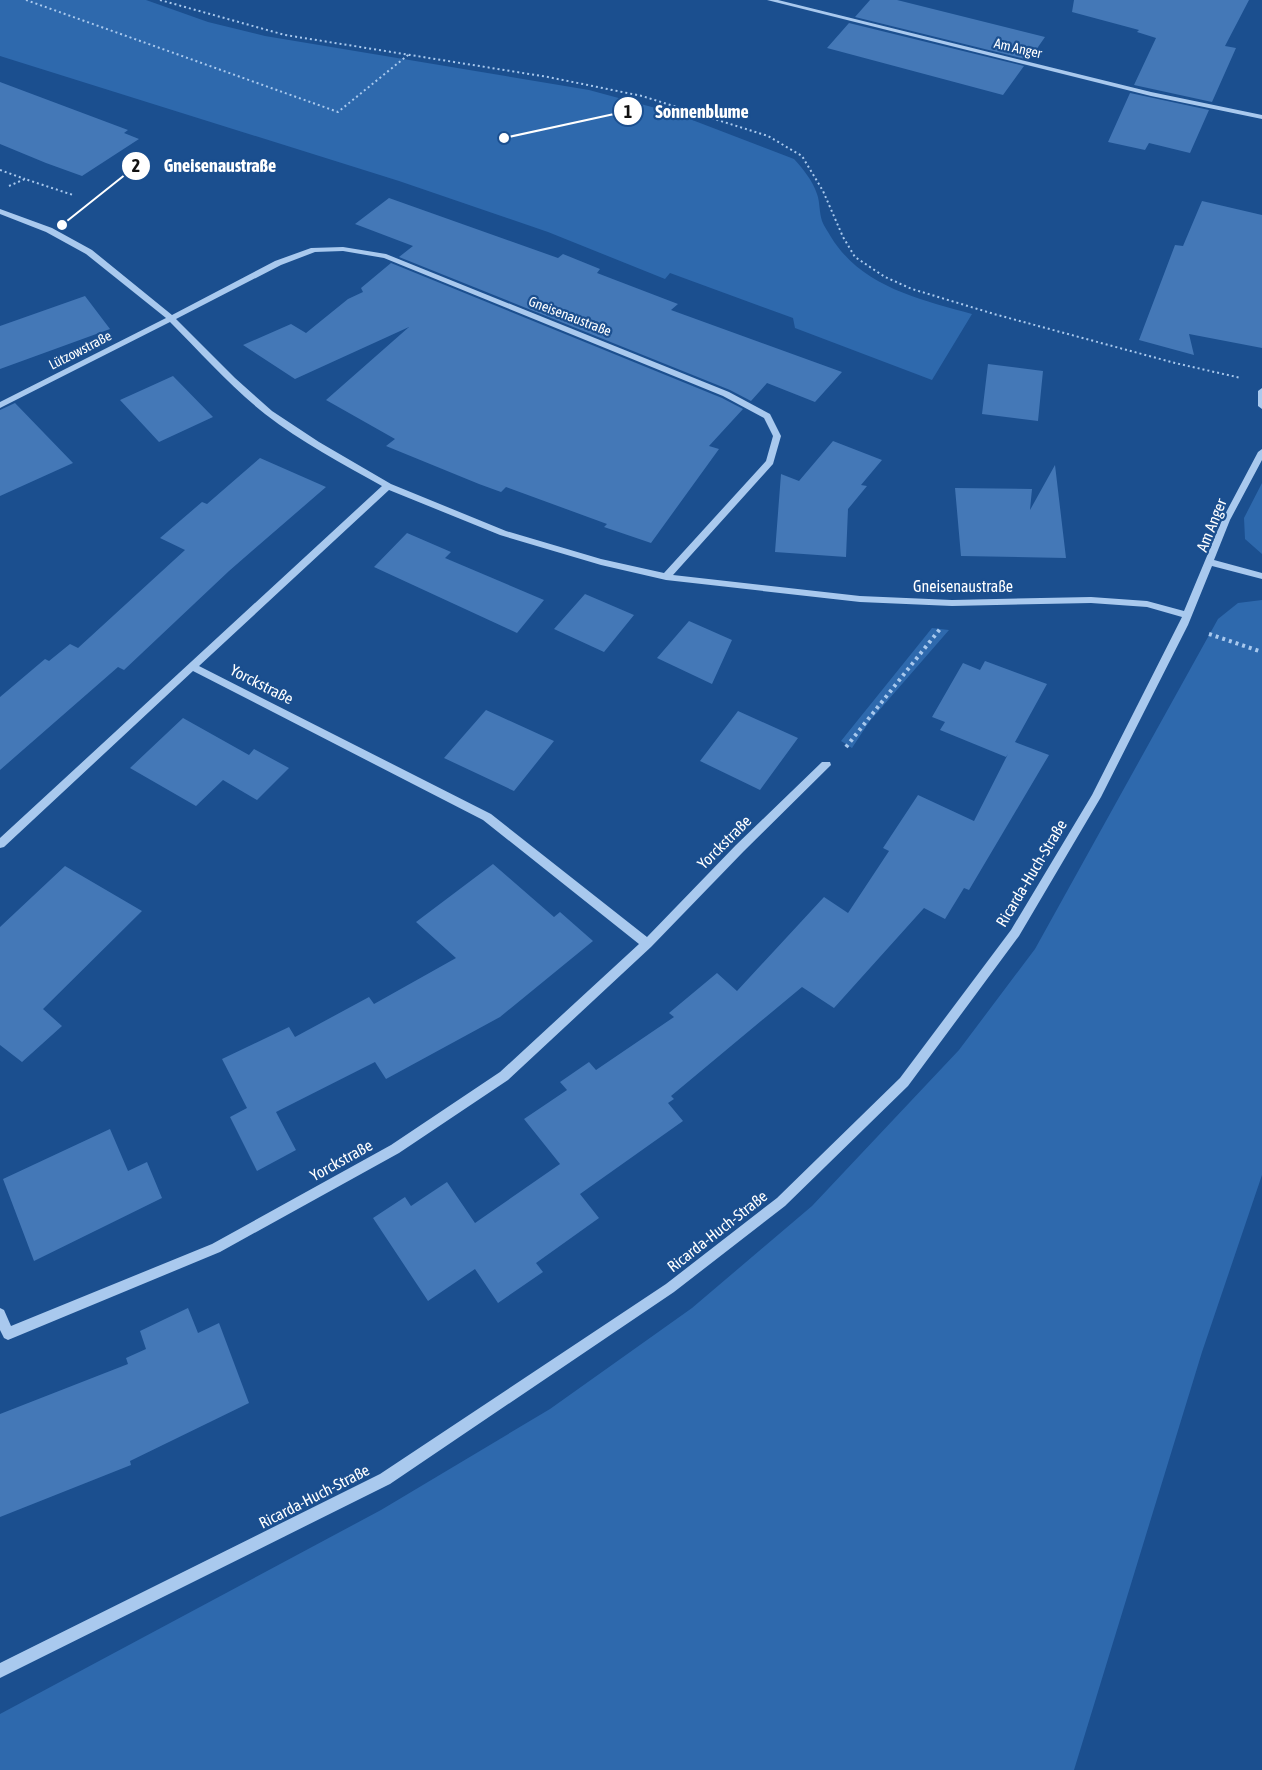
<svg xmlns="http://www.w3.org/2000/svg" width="1262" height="1770" viewBox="0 0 1262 1770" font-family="'Asap Condensed',sans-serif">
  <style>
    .green { fill: #2e69ad }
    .building { fill: #4478b7 }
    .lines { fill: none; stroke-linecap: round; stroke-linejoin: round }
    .path-far1 { stroke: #a9c9ee; stroke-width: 2; stroke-dasharray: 2 3; stroke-linecap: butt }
    .path { stroke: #a9c9ee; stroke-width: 4; stroke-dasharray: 3 4; stroke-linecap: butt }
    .minor { fill: #a9c9ee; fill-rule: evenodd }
    .labels { text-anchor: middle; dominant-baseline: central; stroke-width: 4.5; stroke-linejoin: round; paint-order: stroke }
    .far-street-label { font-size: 14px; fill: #fff; stroke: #1b4f8f }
    .street-label { font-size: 16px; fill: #fff; stroke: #1b4f8f }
    .leader { fill: none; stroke: #fff; stroke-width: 2 }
    .callout-dot { fill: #fff; stroke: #1b4f8f; stroke-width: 2 }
    .mark-label { font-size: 18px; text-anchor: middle; font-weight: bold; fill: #111 }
    .callout-label { font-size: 18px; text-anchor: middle; font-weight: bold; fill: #fff; stroke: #1b4f8f; stroke-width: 4.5; stroke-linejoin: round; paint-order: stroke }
  </style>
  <rect width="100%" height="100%" fill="#1b4f8f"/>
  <path class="green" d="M0,0h146l62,22 57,14 324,54 85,23 120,46c9,10 19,22 23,35 3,8 2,18 5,27 2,5 6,11 9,16 31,50 88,62 141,77l-40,66 -137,-52 -2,-10 -123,-45 -5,6 -117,-47 -149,-51 -399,-125z
    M1262,483v71l-17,-15 -1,-21z
    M1262,600v575l-60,177 -128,418h-1074v-56l381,-204 169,-101 142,-101 120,-102 147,-156 76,-101 183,-330 20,-16z
    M932,628l17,2 -80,92 -17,26 -11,-7z"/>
  <path class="building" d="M870,0h27l148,37 -16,23 -174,-43z
    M1074,0h175l-24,46 11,2 -24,54 -78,-17 22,-47 -19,-6 2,-2 -67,-18z
    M849,23l175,43 -21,29 -176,-47z
    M0,82l128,48 -4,3 15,6 -57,37 -36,-13 -46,-19z
    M1130,93l79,17 -19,43 -41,-10 -4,7 -37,-8z
    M389,198l169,60 5,-4 37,15 -3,4 81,31 -7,6 171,62 -27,30 -48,-19 -16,18 -21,-11 -331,-133 14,-11 -58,-22z
    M1202,201l60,14v133l-73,-14 5,21 -55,-15 36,-95 8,1z
    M391,263l331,135 21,11 -34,37 10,3 -68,94 -47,-16 3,-3 -101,-37 -5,5 -22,-8 -93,-38 9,-7 -69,-39 83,-73 -114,52 -52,-34 48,-21 15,9 42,-34 15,-7 -2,-4z
    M85,296l25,33 -110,40v-43z
    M988,364l55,7 -5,50 -56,-7z
    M173,376l40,41 -54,25 -39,-42z
    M15,403l58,60 -73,33v-86z
    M833,441l49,19 -21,25 6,1 -19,23 -2,48 -71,-5 6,-78 18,7z
    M260,458l66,29 -97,84 -105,99 -6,-3 -118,103v-73l45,-38 4,2 21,-17 8,4 107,-98 -25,-12 42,-36 5,2z
    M1055,465l11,93 -105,-2 -6,-68 77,1 -2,21z
    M407,533l44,19 -6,6 99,42 -27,33 -143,-66z
    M585,594l49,21 -30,37 -50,-23z
    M689,621l43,19 -20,44 -55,-26z
    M985,661l62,23 -32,58 34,13 -80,135 -5,-2 -19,31 -21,-11 -90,100 -32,-21 -131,109 3,3 -6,4 15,18 -103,73 19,24 -63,45 7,9 -45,31 -23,-34 -47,32 -55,-83 32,-21 6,9 36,-24 28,41 85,-59 -36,-45 43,-29 -7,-8 29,-20 7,8 78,-53 -5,-4 48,-40 20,18 87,-94 24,16 41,-62 -6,-3 35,-53 56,26 34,-67 -2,3 -66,-27 5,-8 -13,-5 31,-54 17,7z
    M486,710l68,31 -40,50 -70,-33z
    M738,711l60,27 -38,52 -60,-29z
    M183,718l66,37 5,-6 35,19 -32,32 -34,-20 -27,26 -66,-38z
    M493,864l61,53 6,-5 33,29 -93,76 -114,62 -11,-17 -99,50 20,38 -39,21 -27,-54 17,-9 -25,-49 67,-32 6,10 74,-40 5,7 82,-46 -40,-36z
    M65,866l77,45 -99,98 19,17 -40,36 -22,-17v-118z
    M110,1129l18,42 19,-9 15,36 -128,63 -31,-82z
    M188,1308l10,25 21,-10 30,80 -119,58 1,4 -131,52v-103l128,-50 -2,-6 20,-9 -6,-18z"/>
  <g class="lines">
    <path class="path-far1" d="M26,0l312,112 70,-57
      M160,0l125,35 263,42 94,19 126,40 34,20 21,35 20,46 12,20 30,20 27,12 82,25 181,49 66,15
      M0,170l25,9
      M9,186l16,-7 48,16"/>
    <path class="path" d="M1209,634l53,18
      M846,747l94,-118"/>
    <path class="minor" d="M767,0h11l373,92 111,23v4l-111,-23z
      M0,209l52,19 40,22 80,65 103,-54 36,-13 32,-1 43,7 343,138 41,22 11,22 -8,28 -100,111 187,21 92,4 139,-3 56,4 37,10 38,-91 36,-68 4,-3v11l-32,60 -16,40 48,13v6l-50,-13 -24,59 -87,172 -82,139 -111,150 -123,120 -111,86 -284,192 -390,194v-15l380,-189 286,-190 111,-86 123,-120 111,-148 81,-135 90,-178 -35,-10 -56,-4 -139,3 -92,-4 -194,-22 -65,-15 -101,-30 -111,-45 -190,176 292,148 156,123 89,-92 86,-83h8l1,3 -87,86 -93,96 -143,133 -109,73 -179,99 -212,88 -4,-2 -4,-8v-22l4,2 7,16 201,-82 179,-99 109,-73 139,-128 -156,-124 -290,-149 -189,176 -4,1v-10l382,-352c-39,-22 -81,-44 -117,-72 -34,-27 -64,-61 -95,-92l-170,86v-6l166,-84 -80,-64 -40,-22 -46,-18zM343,251l41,7 339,138 41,22 9,18 -7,25 -102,112 -63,-14 -95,-28 -115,-47 -72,-42 -47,-31 -37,-33 -59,-59 105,-54 34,-13z
      M1262,388v21l-4,-3v-15z"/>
  </g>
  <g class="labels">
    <g class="far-street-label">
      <text transform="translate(1018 48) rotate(13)">Am Anger</text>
      <text transform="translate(570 316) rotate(21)">Gneisenaustraße</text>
      <text transform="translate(80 350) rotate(-27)">Lützowstraße</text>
    </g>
    <g class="street-label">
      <text transform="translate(1211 525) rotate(-68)">Am Anger</text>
      <text x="963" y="586">Gneisenaustraße</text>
      <text transform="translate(262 684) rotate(27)">Yorckstraße</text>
      <text transform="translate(724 842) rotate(-45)">Yorckstraße</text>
      <text transform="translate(1031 873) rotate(-59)">Ricarda-Huch-Straße</text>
      <text transform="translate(341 1160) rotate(-29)">Yorckstraße</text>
      <text transform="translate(717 1231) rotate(-38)">Ricarda-Huch-Straße</text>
      <text transform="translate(314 1496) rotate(-27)">Ricarda-Huch-Straße</text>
    </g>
  </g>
  <path class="leader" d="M504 138L628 111M62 225L136 166"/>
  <g class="callout-dot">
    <circle cx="504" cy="138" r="6"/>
    <circle cx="62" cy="225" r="6"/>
    <circle cx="628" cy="111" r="15"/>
    <circle cx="136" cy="166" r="15"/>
  </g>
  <g class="mark-label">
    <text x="628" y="118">1</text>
    <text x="136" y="172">2</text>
  </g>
  <g class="callout-label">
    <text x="702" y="118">Sonnenblume</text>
    <text x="220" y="172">Gneisenaustraße</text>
  </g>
</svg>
